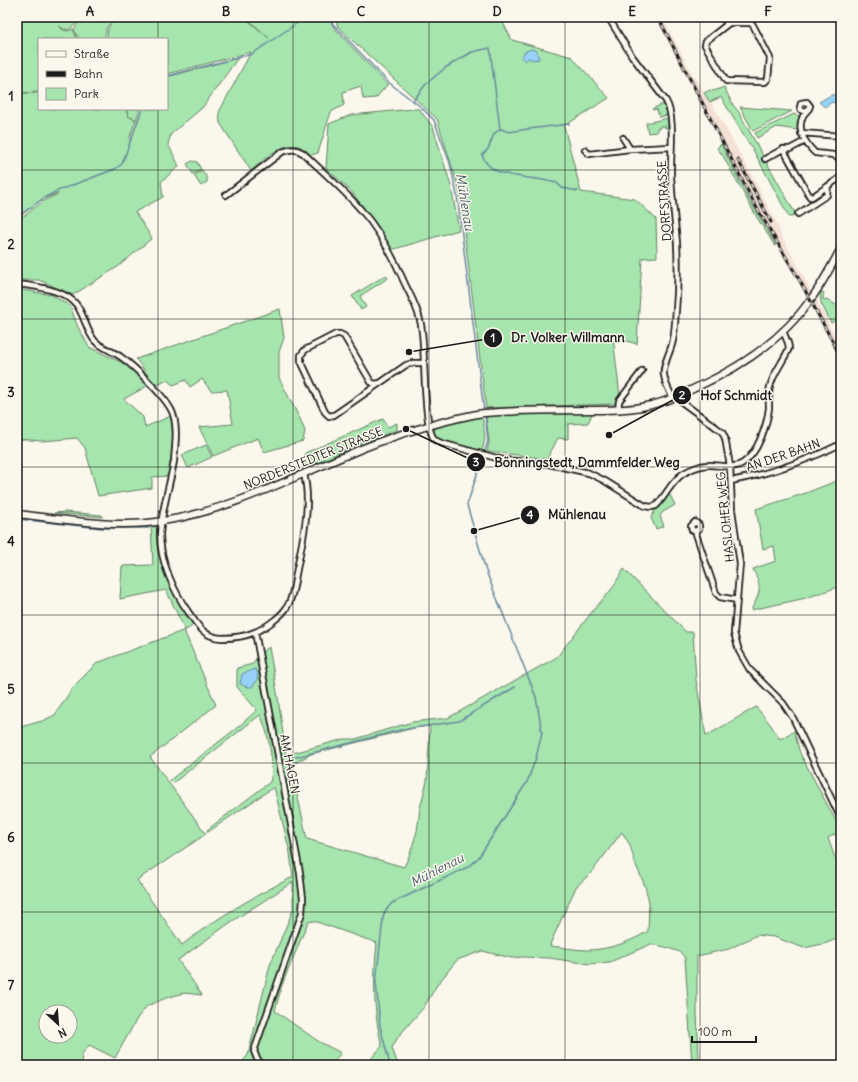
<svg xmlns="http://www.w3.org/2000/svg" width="858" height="1082" viewBox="0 0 858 1082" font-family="Delius,sans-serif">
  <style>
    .built { fill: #f4e0d4 }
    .green { fill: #a6e5ad; stroke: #618064; fill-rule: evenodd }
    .water { fill: #97d1f7; stroke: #66899f }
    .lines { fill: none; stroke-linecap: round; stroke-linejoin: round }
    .stream { stroke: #66899f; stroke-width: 1.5 }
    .minor-casing { stroke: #1c1c1c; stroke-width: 8 }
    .secondary-casing { stroke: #1c1c1c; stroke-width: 9 }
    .minor { stroke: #fbf7ec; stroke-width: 4.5 }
    .secondary { stroke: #fbf7ec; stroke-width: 6 }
    .rail-casing { stroke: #1c1c1c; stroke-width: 3 }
    .rail { stroke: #fbf7ec; stroke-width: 1.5; stroke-dasharray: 4.5; stroke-linecap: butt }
    .grid { fill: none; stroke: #1c1c1c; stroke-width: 1; stroke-opacity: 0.55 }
    .labels { text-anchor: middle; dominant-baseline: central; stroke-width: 3; stroke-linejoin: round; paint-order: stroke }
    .street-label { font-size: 12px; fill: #1c1c1c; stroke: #fbf7ec }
    .water-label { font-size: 13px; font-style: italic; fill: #475b69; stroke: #fbf7ec }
    .leader { fill: none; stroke: #1c1c1c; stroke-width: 1.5 }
    .callout-dot { fill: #1c1c1c; stroke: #fbf7ec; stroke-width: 1.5 }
    .mark-label { font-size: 12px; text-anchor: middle; font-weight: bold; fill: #fff }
    .callout-label { font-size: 13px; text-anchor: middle; font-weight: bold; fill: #1c1c1c; stroke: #fbf7ec; stroke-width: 3; stroke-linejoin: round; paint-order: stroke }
    .neatline { fill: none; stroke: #1c1c1c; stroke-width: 1.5 }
    .grid-label { font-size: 13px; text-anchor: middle; font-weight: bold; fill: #1c1c1c }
  </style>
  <rect width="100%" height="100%" fill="#fbf7ec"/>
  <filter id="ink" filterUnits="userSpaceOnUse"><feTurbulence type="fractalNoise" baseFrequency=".025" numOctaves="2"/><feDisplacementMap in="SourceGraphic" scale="8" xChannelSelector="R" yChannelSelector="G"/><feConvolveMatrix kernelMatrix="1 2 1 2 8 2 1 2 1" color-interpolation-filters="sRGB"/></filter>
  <g filter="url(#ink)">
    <path class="built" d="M655,17h7l32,60 21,32 34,61 29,55 2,8 32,59 -4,6 -52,-88z
      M816,299l25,49v14l-29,-57z"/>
    <path class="green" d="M17,17h17l25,4 3,-3 17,-1c-5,10 -10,17 -20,9l4,4 5,1 5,-2 4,10h-38v53l-18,1h18v16h86l4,8 -3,-8h14l-4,11 -6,-3 6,3 -7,19 2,1 11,-31h25v-32l71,-19 -36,50 -31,26 -3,10 11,22 -18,16 2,15 -28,15 17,26 -33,28 -46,29 -34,-15h-22v-59l28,-21 13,-6v-1l-15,6 -26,19z
      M80,17h34l-5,8 -3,3c0,4 0,8 -3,11h-24l-5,-9z
      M117,17h127l25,21 -24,-21h83l7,12 52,55v1l-11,13 -13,1 -2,-13 -18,6 1,13 -13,7 -13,41 -7,2c-3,-2 -7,-6 -10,-8 -18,-8 -38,14 -50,24l-31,-48 -1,-11 32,-60 -84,22v-35h-60l1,-11z
      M335,17h165l12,23 60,17 37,41 -45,28 17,66 54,7 21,20 1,38 -15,1 -5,86 -24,-7 7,59 -6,8 -128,4 -27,-219 -22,-70 -99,-92z
      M724,87l9,18 5,6 57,102 -3,4h-3l-39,-73 -2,-1 -27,-46 -11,5 -6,-9 6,-3 4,1z
      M663,104l5,11 -9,2 -2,-8 -4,1 -1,-1z
      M740,107l52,4 -39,20z
      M413,109h6l14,18 18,59 8,44 -68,20 -9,-18 -31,-41 -25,-23 3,-44 22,-9z
      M794,114l5,2 -2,14 -20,-3 -20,11 -2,-5z
      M668,118v10h-3v-2h-5v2h-3v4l-9,1 -2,-10z
      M721,144l26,52 29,49 -1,1 -19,-30 -33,-60 -6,-8z
      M192,161l5,1 4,7 -8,5 -6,-10z
      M202,170l5,8v4l-6,4 -1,-1 -6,-10z
      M386,275l2,3 -28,18 6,11 -5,3 -9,-14z
      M17,289l35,6 18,11 8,21 11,20 36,17 24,21 -25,14 19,18 2,10 26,-11 2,21 -3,39 -18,1v11l-54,8 -13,-48 -8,-10 -34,3 -26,-2z
      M822,292l2,1 -1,4 1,3 3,-1 12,8 2,-2v13l-10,5 -10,-20 -1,-10z
      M280,309l4,29 -5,14v26l21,41 5,12 -2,10 -39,11 -6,-14 -45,18 -14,-29 34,-3 -6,-34 -16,1 -9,-12 -12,8 -4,-7 -13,5 -6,-5 -11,6 -20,-27z
      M593,412l-5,11 -20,1v15l-10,-1 -11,21 -60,-8 2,-9 -3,-25 8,-2z
      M477,417h4l1,3h1l2,19 -3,12 -42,-12c-6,-3 -8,-8 -2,-13z
      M383,419l5,8 9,-4v7l-40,15 -53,24 1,-16z
      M206,445l6,12 -24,11 -6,-13z
      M841,479v107l-35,12 -55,12c10,-19 11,-21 2,-41l23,-8 -2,-15 -11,3 -7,-40 50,-16z
      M668,493l2,2 5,10 -12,7 -3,4 4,10 -8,3 -5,-11 6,-11z
      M65,512l37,3 1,2 -49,-4z
      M156,526c3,39 15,63 37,95 0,6 -3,7 -8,9v3l31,72 -66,52 56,77 -69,46 45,65c34,-27 72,-49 111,-68l-3,-24 -16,-66 -66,45 -1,-2 63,-48c5,-16 -2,-53 -10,-67l-87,68 -3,-3 68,-53 19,-17 -20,-23v-19l16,-4 4,-8 12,-9 9,51 8,57 58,-16h11l57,-17 36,-4 109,-61 38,-49 16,-18 13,-21 62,63h7l3,48 10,56 50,-29 14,17 10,15 14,-8 6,22 41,78 -13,7 7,20 6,11v68l-14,6 -23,5 -30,-11 -17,-2 -28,14 -32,7v56l2,45 2,8h-9l-7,-107 -5,-6 -15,-5 -14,-3 -41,18 -20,2 -41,-6 -27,-1 -10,1 -30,-7 -25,9 -20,25 -13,22 -26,30 -6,11 6,17h-32l16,-19c-9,-33 -9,-69 -5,-103l-63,-22 -6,1 -26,63 -7,26 43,30 23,12 -10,12h-91l8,-10 22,-90 23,-55v-28l-62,40 -53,38 24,35 -18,-2 -18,5 -19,8 -9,11 -23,41 -26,-13 -7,9 -1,11h-64v-337l25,-7 13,-6 18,-28 24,-24 88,-33 -19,-40 -46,9 2,-33 31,-1 -2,-38zM430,726l-3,55 -7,27 -3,23 -7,23 -6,13 -97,-28 -16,-74 20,-11 103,-26zM622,832l8,13 5,18 10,23 4,16 -1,29c-17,11 -40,19 -61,19 -12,0 -25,-3 -37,-4l1,-4 25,-55 15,-14zM46,1012h24v24h-24z"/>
    <path class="water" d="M532,49l5,2 2,8 -6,1 -4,-2 -4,3 -4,-4 5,-6z
      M840,94l1,12 -9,-4 -7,5 -6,-5 12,-7z
      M255,669l3,4 -1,8 -5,6h-5l-7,-3 2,-10z"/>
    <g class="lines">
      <path class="stream" d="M330,17l2,6 56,59 33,25 13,13 16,43 7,32 27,216
        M167,76l85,-22 54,-37
        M413,101l13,-17 19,-16 27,-16 18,-4 10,81 -6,5 -6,15 -6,6c7,20 29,20 47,23 9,1 19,3 28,5l5,5 16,3
        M501,129l8,3 12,-2 48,-6
        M17,217l27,-19 13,-7 58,-22 7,-5 20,-55
        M673,236l2,20
        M484,453l4,-12 -3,-26
        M17,519l84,9h48
        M289,759l111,-29 59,-9 56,-34
        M390,1065l-10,-39 -4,-44 7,-64 2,-7 7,-8 76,-36 11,-10 48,-75 9,-24 6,-26 -6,-35 -50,-126 -19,-66 16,-49"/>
      <defs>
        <path id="minor" d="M608,17l24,39 34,45c10,17 4,54 5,75 1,23 4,45 6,67 1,22 1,45 -1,67 -1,10 -1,21 -3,30 -2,12 -11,25 -9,35 1,8 5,16 9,23
          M723,17l4,7
          M729,23h21l3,2 17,33 -2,21 -3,3 -39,-1 -21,-36 1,-4z
          M805,112l-4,-2 -1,-3 1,-4 6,-1 3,4c-1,5 -5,5 -7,10 -7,14 2,27 12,37l19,2 7,6
          M801,133l40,3
          M623,138l7,11
          M805,141l-15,8h-7l27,48h2l29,-20
          M585,150l4,4 41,-5 41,-2
          M765,159l18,-10
          M226,195l56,-43c9,-3 13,-4 21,1 20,19 41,37 59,58 18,21 32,47 43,73 6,12 12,23 15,36 7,24 1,105 15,120 2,1 4,2 6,3l63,17 45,4 40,9 16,8 40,25 6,1 5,-1c10,-10 15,-25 28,-33 7,-4 15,-7 23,-8 11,-1 26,5 36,-2 15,-10 24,-38 26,-55 0,-7 -1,-14 1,-21 3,-14 14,-26 19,-39l-1,-5 -5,-12
          M798,214l29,-19 1,-9
          M17,284c18,2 51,6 61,23 7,11 9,25 17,34 7,7 18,10 26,16 13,9 47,42 52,57 5,15 2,33 1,47 -4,24 -13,51 -14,74 0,26 14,57 29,78 10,14 15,24 33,25 10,0 24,-2 33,-6 10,-4 27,-16 32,-25 6,-9 7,-22 9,-33 6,-32 16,-68 8,-100
          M380,383l-5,1 -4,-2 -27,-46 -4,-2h-4l-31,16 -4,5v6l24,51 4,4 5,-1 72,-50 7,-2h11
          M679,395l4,8 34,25 5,4 3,6 5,28 2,44 8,54 -6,69 5,18 11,19 33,33 10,15 48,101
          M618,410l1,-9 23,-30
          M731,481c38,-7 75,-20 110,-37
          M695,531l-3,-1 -1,-4 4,-4 4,3v4l-4,2 21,62 4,4 17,3
          M255,632l45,241 3,26 -1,14 -48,138 3,8 6,6"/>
        <path id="secondary" d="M17,514c46,5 100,15 146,7 64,-10 124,-41 184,-66 41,-18 86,-32 130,-41 14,-2 28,-2 41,-3 26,-1 52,-1 78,-1 16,0 33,0 50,-4 18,-3 35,-11 51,-19 44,-20 86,-48 114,-88 12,-16 21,-34 30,-51"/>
      </defs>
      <use href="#minor" class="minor-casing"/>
      <use href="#secondary" class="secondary-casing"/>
      <use href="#minor" class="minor"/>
      <use href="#secondary" class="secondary"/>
      <defs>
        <path id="rail" d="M658,17l96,186 46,78 41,76
          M738,160l33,62"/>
      </defs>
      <use href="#rail" class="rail-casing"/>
      <use href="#rail" class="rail"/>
    </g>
  </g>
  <path class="grid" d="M158,17v22M293,17v1048M429,17v1048M565,17v1048M700,17v1048M158,109v956M17,170h824M17,319h824M17,467h824M17,615h824M17,763h824M17,912h824"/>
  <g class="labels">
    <g class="street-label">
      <text transform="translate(664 201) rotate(-94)">DORFSTRASSE</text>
      <text transform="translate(783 455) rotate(-19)">AN DER BAHN</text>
      <text transform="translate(313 458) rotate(-22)">NORDERSTEDTER STRASSE</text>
      <text transform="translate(725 517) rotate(-96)">HASLOHER WEG</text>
      <text transform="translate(290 764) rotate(79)">AM HAGEN</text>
    </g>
    <g class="water-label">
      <text transform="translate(465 202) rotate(81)">Mühlenau</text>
      <text transform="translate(437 870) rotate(-27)">Mühlenau</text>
    </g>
  </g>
  <path class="leader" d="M409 352L493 338M609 435L682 395M406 429L476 462M474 531L530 515"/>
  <g class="callout-dot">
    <circle cx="409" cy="352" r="4"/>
    <circle cx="609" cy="435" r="4"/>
    <circle cx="406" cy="429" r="4"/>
    <circle cx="474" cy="531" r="4"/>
    <circle cx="493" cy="338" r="10"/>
    <circle cx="682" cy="395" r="10"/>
    <circle cx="476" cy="462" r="10"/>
    <circle cx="530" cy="515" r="10"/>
  </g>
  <g class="mark-label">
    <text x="493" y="342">1</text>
    <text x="682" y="399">2</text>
    <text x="476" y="466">3</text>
    <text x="530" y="519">4</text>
  </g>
  <g class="callout-label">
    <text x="568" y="342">Dr. Volker Willmann</text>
    <text x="736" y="400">Hof Schmidt</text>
    <text x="587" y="467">Bönningstedt, Dammfelder Weg</text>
    <text x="577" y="519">Mühlenau</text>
  </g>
  <rect width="858" height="1082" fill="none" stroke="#fbf7ec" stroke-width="44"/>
  <rect x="38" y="38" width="130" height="72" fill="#fbf7ec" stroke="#a29f99"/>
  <rect x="46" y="51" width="20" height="6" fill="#fbf7ec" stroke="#a29f99"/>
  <text x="74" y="58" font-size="12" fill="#1c1c1c">Straße</text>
  <rect x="46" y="71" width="20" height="6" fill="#1c1c1c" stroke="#a29f99"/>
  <text x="74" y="78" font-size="12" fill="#1c1c1c">Bahn</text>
  <rect x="46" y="88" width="20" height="12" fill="#a6e5ad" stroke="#a29f99"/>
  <text x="74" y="98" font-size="12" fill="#1c1c1c">Park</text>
  <g transform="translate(58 1024) rotate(154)"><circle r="19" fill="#fbf7ec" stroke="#a29f99"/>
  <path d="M0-3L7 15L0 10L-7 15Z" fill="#1c1c1c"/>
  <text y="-6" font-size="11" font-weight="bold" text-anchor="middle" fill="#1c1c1c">N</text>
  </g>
  <path d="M692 1036v6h64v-6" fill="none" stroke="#1c1c1c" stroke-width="2"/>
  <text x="698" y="1036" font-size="12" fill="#1c1c1c" stroke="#fbf7ec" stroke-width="3" paint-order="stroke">100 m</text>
  <rect x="22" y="22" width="814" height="1038" class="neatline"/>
  <g class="grid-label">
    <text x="90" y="16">A</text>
    <text x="226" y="16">B</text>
    <text x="361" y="16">C</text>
    <text x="497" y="16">D</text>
    <text x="632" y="16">E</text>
    <text x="768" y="16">F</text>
    <text x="11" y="101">1</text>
    <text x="11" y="249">2</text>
    <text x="11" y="397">3</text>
    <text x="11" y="546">4</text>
    <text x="11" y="694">5</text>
    <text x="11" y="842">6</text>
    <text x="11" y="990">7</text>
  </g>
</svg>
